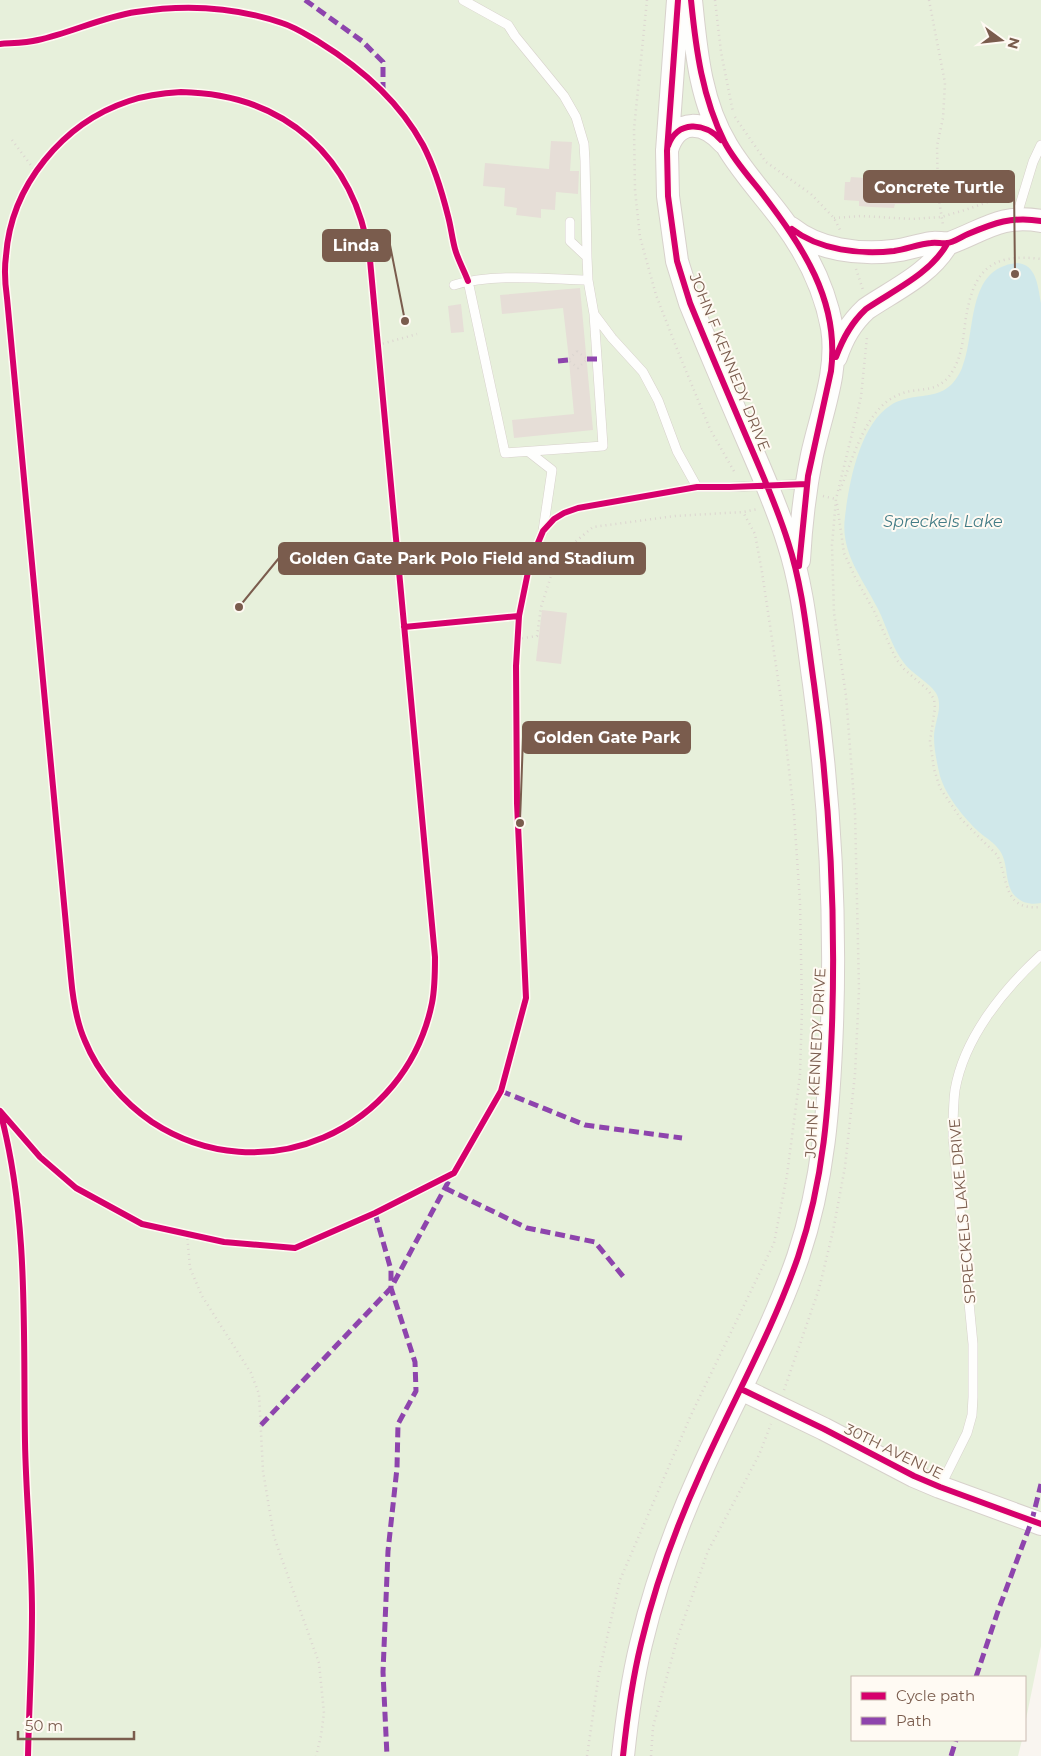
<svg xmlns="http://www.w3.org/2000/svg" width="1041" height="1756" viewBox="0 0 1041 1756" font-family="Montserrat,sans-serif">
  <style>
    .green { fill: #e7f0db }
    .water { fill: #d0e8ea }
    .building { fill: #e6ded7 }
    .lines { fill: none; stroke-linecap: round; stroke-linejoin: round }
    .service-casing { stroke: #d7d1cb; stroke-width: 10 }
    .tertiary-casing { stroke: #d7d1cb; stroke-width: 24 }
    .path { stroke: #dcd5d0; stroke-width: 2.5; stroke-dasharray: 1 4; stroke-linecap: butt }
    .service { stroke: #fefefd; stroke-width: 9 }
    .tertiary { stroke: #fefefd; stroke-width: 22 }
    .quiet { stroke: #8e44ad; stroke-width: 5; stroke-dasharray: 10 5; stroke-linecap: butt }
    .cycleway-casing { stroke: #fffaf3; stroke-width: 9 }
    .cycleway { stroke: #d6006c; stroke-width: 6 }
    .labels { text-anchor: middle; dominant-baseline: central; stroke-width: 4; stroke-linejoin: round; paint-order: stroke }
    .street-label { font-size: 15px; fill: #7a5c4d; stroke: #fffaf3 }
    .water-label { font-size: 16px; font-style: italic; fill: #437c86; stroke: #fffaf3 }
    .leader { fill: none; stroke: #7a5c4d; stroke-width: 2 }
    .callout-dot { fill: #7a5c4d; stroke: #fffaf3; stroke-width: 2 }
    .callout { fill: #7a5c4d; stroke: #7a5c4d; stroke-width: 2 }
    .callout-label { font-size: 16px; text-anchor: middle; font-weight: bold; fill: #fff }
  </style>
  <rect width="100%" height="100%" fill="#f9f5f0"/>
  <path class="green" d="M0,0h1041v1646l-16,78v-47h-173v63h170l-4,16h-1018z"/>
  <path class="water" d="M1017,263c20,1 21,25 24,40v600c-10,2 -19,0 -26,-7 -11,-12 -6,-32 -15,-45 -5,-8 -14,-13 -21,-19 -15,-14 -33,-36 -39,-56 -3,-12 -6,-27 -6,-39 0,-15 10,-30 2,-44 -8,-12 -23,-18 -32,-30 -12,-15 -17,-36 -26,-54 -15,-30 -38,-56 -33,-92 4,-35 15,-93 46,-112 26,-16 55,1 71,-37 15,-36 3,-100 55,-105z"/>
  <path class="building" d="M551,141l21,1 -2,29h9l-1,23 -22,-2 -1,18 -14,-1v9l-25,-3 1,-7 -13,-2 1,-18 -22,-2 2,-23 64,6z
    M851,177l44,3v-3l12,1v8l4,1 -1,17h-15l-1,4 -23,-1 -12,-1v-5l-15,-1 1,-18h5z
    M580,288l13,142 -79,8 -2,-18 62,-6 -6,-63 -5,-43 -61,6 -2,-19z
    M461,304l3,28 -13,1 -3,-27z
    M542,610l25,3 -6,51 -25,-3z"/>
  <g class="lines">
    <defs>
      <path id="service" d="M463,0l45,25 7,11 49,60 12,21 8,27 1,17 2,96
        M1016,218l17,-56 8,-17
        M570,222v19l17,16 1,23 6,34 18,24 31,34 15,28 19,51 20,36h33l76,-3
        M468,281l37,172 98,-7 -9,-132
        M454,285c39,-12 93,-6 134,-5
        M529,452l23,18 -9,61
        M940,1487l27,-54 5,-18 1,-18v-53l-20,-207c0,-16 0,-31 2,-47 9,-52 48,-100 86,-135"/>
      <path id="tertiary" d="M691,0c5,50 9,102 36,146 16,27 38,50 57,76 23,31 41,68 48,106 7,42 -11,86 -20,127 -7,34 -11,69 -13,105
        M667,150c10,-33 37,-29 57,-7
        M791,228c27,22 68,27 102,23 13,-1 25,-6 38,-8 6,-1 13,1 19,0 35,-13 51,-29 91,-22
        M836,357c7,-20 15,-34 30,-48 28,-19 64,-35 81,-65
        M741,1389l83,40 90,47 26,11 101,37
        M623,1756c4,-38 9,-75 18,-112 14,-59 35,-117 60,-172 32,-72 71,-140 97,-215 26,-77 31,-152 34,-232 4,-117 -2,-225 -18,-341 -7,-48 -11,-96 -26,-142 -10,-32 -23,-62 -36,-92 -21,-49 -42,-98 -62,-147l-13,-42 -9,-65 -1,-45 11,-151"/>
    </defs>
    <use href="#service" class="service-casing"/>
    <use href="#tertiary" class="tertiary-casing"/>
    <path class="path" d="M647,0l-13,129 1,61 5,47 16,58 21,54 33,80 25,44
      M715,0l6,52 12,60
      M929,0l16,83 -2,35 -6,28 1,48 5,31
      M0,44c12,-1 26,-1 38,-4 33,-7 64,-23 98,-28 48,-8 104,-7 149,12 56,24 109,67 138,120 11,22 19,48 25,72 4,18 7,37 15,54
      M735,117l31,45 45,32 23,24 6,12
      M12,140l24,32
      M834,218l27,-2 51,3 29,-2 24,-7 46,-16
      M856,269l7,21
      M378,345l39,-11
      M577,351l10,8 -9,9 -10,-8z
      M840,490c13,-31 25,-81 58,-95 19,-9 37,0 52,-20 11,-15 13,-34 15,-51 7,-50 22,-72 76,-65
      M823,496l13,3
      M837,504l7,49 11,24 19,34 22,48 8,10 24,21 6,9 1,9 -5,33 4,28 6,19 21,31 36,36c12,24 5,56 44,52
      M517,639l20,-3 4,-29 10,-31 18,-29 24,-20 82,-11 68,-4 15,-3
      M187,1234l3,34 12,28 49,77 8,21 4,77 11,66 45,126 5,50 -3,23 -5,20
      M784,1390l35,-101 14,-58 12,-64 10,-93 4,-84 -4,-178 -9,-116 -12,-83 -2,-68 4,-46 25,-102 6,-60
      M587,1756l12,-83 21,-93 71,-165 83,-172 13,-68 13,-100 2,-67 -2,-106 -6,-88 -13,-115 -19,-127 -7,-38 -12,-22
      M651,1756l2,-29 25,-91 30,-85 51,-96 12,-31"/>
    <use href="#service" class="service"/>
    <use href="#tertiary" class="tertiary"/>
    <path class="quiet" d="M305,0l57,41 21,21v29
      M587,359h10
      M558,361l10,-1
      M501,1091l84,34 97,13
      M445,1188l82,40 68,14 31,38
      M375,1213l16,57v18l24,74 1,29 -18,33 -1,44 -9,83 -5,121 4,84
      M261,1425l130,-137 61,-113
      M976,1677l22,-66 34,-91 9,-36
      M951,1756l5,-16"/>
    <defs>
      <path id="cycleway" d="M691,0c5,50 11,97 34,143 9,17 24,34 36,49 41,54 79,108 70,179l-23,105 -9,90
        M0,44c12,-1 26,-1 38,-4 33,-7 64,-23 98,-28 49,-8 99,-5 146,11 13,4 25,12 37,19 42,26 80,59 104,103 11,21 19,47 25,71 3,11 4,22 7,33 3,11 9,21 13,32
        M181,92c104,2 175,65 189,168l65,697c0,15 0,31 -3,46 -26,128 -170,191 -280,119 -29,-20 -54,-49 -67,-81 -9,-20 -12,-41 -14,-63l-64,-680c-2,-14 -3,-28 -1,-42 5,-71 57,-133 123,-155 17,-6 35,-8 52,-9z
        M668,146c9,-26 37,-24 53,-6
        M792,229c27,21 69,26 102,22 13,-2 25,-7 37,-8 6,-1 11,1 16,0 6,0 14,-6 21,-9 26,-11 44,-18 73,-13
        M836,357c7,-19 15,-34 30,-48 28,-19 64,-35 81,-65
        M404,627l115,-11
        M0,1111l40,46 36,31 66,36 82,18 71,6 80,-35 79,-40 47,-82 25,-93 -9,-195 -1,-137 3,-50 11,-54 13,-31 11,-12 10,-6 14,-5 119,-21h33l77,-3
        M1,1115c28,107 22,218 24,327 1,57 7,114 7,170 0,48 -3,96 -4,144
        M741,1389l83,40 90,47 26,11 101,37
        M623,1756c4,-38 9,-75 18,-112 14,-59 35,-117 60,-172 32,-72 71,-140 97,-215 26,-77 31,-152 34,-232 4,-117 -2,-225 -18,-341 -7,-48 -11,-96 -26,-142 -10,-32 -23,-62 -36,-92 -21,-49 -42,-98 -62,-147l-13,-42 -9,-65 -1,-45 11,-151"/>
    </defs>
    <use href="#cycleway" class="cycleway-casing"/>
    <use href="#cycleway" class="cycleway"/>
  </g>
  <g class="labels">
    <g class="street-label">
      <text transform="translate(730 362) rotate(68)">JOHN F KENNEDY DRIVE</text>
      <text transform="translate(815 1063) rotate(-87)">JOHN F KENNEDY DRIVE</text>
      <text transform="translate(962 1211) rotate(-95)">SPRECKELS LAKE DRIVE</text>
      <text transform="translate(894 1451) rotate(26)">30TH AVENUE</text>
    </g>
    <g class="water-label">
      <text x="943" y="521">Spreckels Lake</text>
    </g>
  </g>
  <path class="leader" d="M1015 274L1014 187M405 321L390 245M239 607L279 558M520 823L523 737"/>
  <g class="callout-dot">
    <circle cx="1015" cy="274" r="5"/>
    <circle cx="405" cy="321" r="5"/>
    <circle cx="239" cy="607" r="5"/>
    <circle cx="520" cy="823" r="5"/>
  </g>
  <g class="callout">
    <rect x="864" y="171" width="150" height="31" rx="5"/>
    <rect x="323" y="230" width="67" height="31" rx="5"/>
    <rect x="279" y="543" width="366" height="31" rx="5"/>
    <rect x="523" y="722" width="167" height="31" rx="5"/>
  </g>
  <g class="callout-label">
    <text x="939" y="193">Concrete Turtle</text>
    <text x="356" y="251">Linda</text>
    <text x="462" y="564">Golden Gate Park Polo Field and Stadium</text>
    <text x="607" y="743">Golden Gate Park</text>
  </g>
  <rect x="851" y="1676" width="175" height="65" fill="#fffaf3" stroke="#cabbb1"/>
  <rect x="861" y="1692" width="25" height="8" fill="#d6006c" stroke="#cabbb1"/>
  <text x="896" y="1701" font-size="15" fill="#7a5c4d">Cycle path</text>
  <rect x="861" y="1717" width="25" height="8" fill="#8e44ad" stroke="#cabbb1"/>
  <text x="896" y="1726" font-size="15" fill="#7a5c4d">Path</text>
  <g transform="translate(1001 40) rotate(105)" stroke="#fffaf3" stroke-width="4" paint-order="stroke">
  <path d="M0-4L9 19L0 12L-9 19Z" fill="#7a5c4d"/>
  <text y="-8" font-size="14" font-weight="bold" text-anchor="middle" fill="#7a5c4d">N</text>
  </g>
  <path d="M18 1731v8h116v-8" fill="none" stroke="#7a5c4d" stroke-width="2.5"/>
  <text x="25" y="1731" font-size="15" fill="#7a5c4d" stroke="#fffaf3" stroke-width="4" paint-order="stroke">50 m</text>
</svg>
